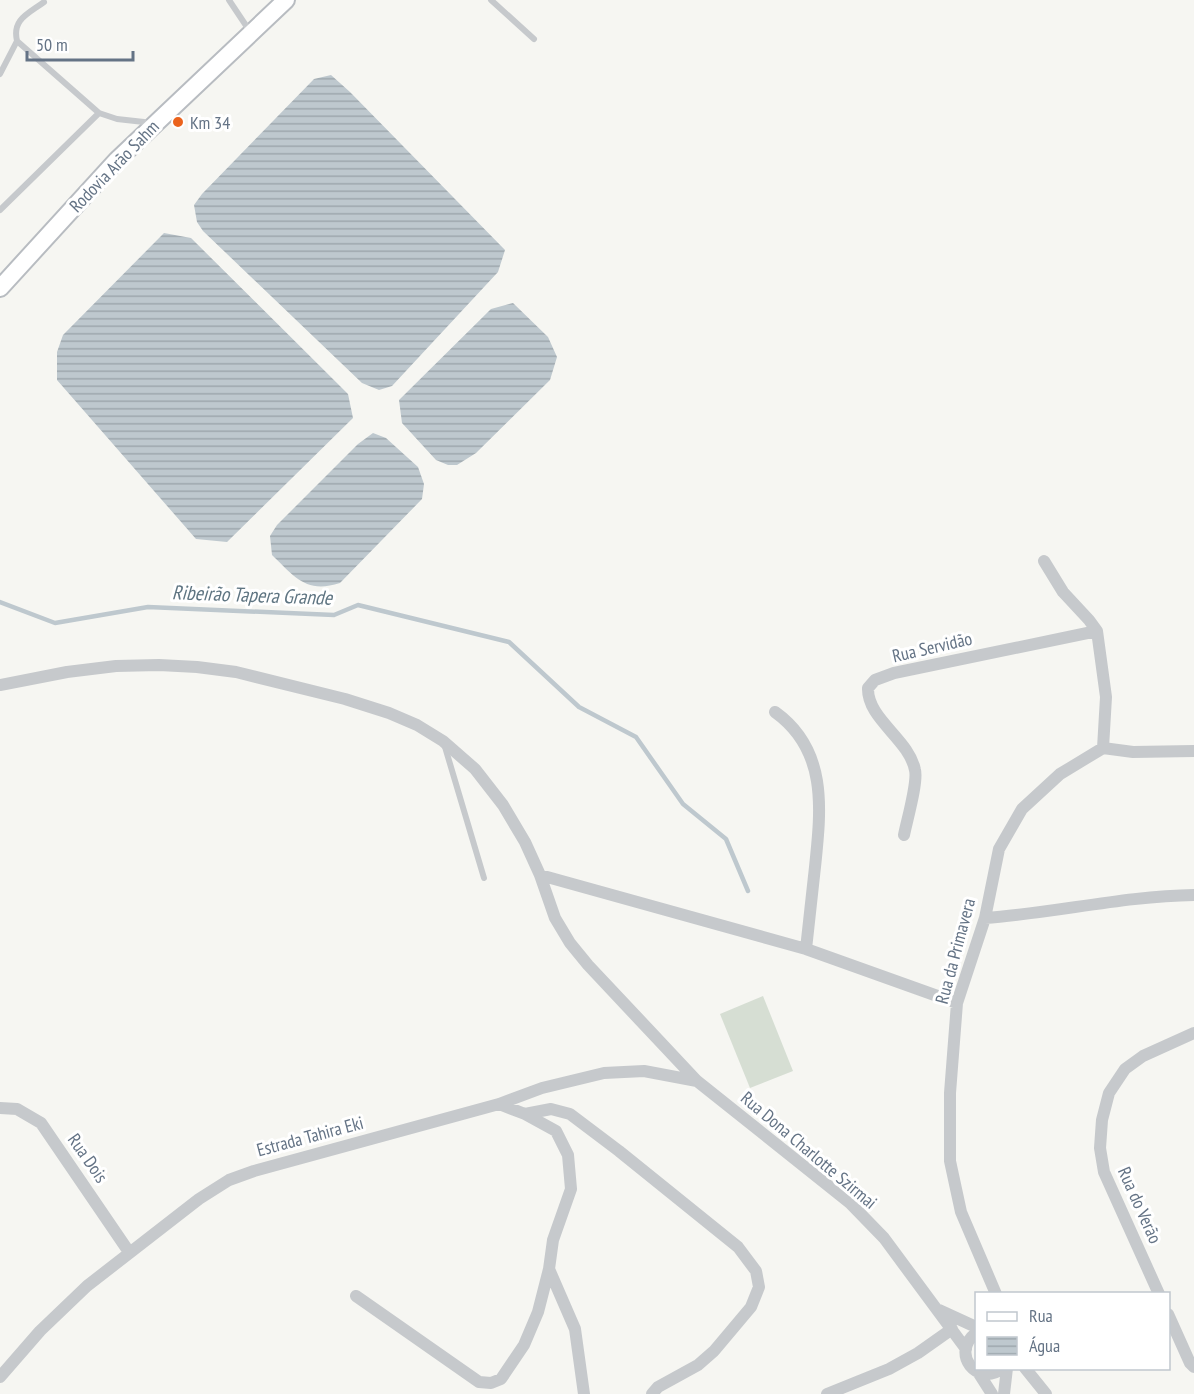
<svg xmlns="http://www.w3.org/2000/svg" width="1194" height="1394" viewBox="0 0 1194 1394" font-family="'PT Sans Narrow',sans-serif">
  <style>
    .park { fill: #d6ded3 }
    .water { fill: url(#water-rules) }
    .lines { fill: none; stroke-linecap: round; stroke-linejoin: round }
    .stream { stroke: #bec8ce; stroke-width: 4.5 }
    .secondary-casing { stroke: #b8bcc1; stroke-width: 20 }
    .lane { stroke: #c6c9cc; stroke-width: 6 }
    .street { stroke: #c6c9cc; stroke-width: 12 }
    .secondary { stroke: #fff; stroke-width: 16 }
    .poi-dot { fill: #eb631d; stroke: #fff; stroke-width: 2 }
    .labels { text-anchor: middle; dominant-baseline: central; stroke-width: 6; stroke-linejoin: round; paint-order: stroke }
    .poi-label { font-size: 18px; fill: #647385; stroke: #fff; text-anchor: start }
    .street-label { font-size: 18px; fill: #647385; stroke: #fff }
    .water-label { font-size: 20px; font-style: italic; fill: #5f7582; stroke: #fff }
  </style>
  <defs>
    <pattern id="water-rules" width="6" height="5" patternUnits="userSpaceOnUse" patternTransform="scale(1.5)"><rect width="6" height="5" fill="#bec8ce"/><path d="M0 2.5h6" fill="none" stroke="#9ea7ad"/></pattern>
  </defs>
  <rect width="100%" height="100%" fill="#f6f6f2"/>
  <path class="park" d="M763,996l30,75 -43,17 -30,-74z"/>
  <path class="water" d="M331,75l19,17 155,158 -7,22 -106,114 -13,4 -17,-7 -159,-152 -6,-9 -3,-17 8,-11 112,-115z
    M164,233l27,5 157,156 5,24 -126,124 -31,-3 -139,-159v-28l6,-17z
    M513,303l35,34 9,20 -7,23 -74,73 -19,12h-9l-12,-5 -34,-37 -3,-23 92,-91z
    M373,433l13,5 32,29 6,17 -2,15 -82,84c-34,11 -45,-6 -68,-28l-2,-19 7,-11 81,-81z"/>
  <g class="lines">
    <path class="stream" d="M0,602l55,21 93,-16 186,8 24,-10 151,37 70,65 57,30 47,67 43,35 22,52"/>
    <defs>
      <path id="secondary" d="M0,288l117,-128 169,-160"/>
    </defs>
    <use href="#secondary" class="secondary-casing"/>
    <path class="lane" d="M229,0l22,33
      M491,0l43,39
      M44,2c-16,12 -32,17 -27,39l82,72 18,6 27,3
      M0,74l17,-33
      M0,210l99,-97
      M445,747l39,131"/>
    <path class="street" d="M1044,561l19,31 26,28 8,11 9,66 -3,51
      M0,685l67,-13 49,-6 43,-1 38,2 39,5 109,27 44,14 28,12 26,16 32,28 28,36 22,37 15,33 15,43 15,25 18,22 109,116 153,122 34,35 82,111
      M775,712c53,38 46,97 40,155 -3,27 -6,55 -9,82
      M904,835c3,-15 14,-53 11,-65 -6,-31 -48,-51 -47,-82l7,-8 19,-7 203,-42
      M540,875l266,74 151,54
      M985,918c70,-5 139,-22 209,-23
      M0,1108l17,1 24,14 88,129
      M525,1114l26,-5 19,5 49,37 119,96 18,24 3,16 -8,20 -37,44 -16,14 -40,22 -6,7
      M549,1269l26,60 9,65
      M996,1294l-35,-82 -11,-51v-68l7,-90 28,-85 14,-69 23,-40 38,-35 43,-26 30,4 61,-1
      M1159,1294l-55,-122 -4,-24 2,-28 7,-27 16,-24 18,-13 51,-23
      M356,1296l123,86 12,1 10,-4 23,-34 14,-33 11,-43 4,-29 18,-51 -3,-34 -12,-24 -31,-17 -26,-10
      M939,1310l37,17
      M1168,1314l22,49 4,4
      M976,1333c-26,20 1,55 27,35
      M1025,1368l21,26
      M978,1372l14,22
      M0,1377l40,-46 47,-45 112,-87 30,-19 25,-9 245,-67 43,-16 62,-15 40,-2 53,10
      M827,1394l62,-25 29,-16 34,-24
      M1004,1394l3,-26"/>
    <use href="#secondary" class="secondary"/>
  </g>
  <circle class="poi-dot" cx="178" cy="122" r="6"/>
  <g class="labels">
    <g class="poi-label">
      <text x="190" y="122">Km 34</text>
    </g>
    <g class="street-label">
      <text transform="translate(114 166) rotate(-46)">Rodovia Arão Sahm</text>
      <text transform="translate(932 647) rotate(-13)">Rua Servidão</text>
      <text transform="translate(955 951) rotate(-75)">Rua da Primavera</text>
      <text transform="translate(310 1136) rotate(-15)">Estrada Tahira Eki</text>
      <text transform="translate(809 1150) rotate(40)">Rua Dona Charlotte Szirmai</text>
      <text transform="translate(88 1158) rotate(55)">Rua Dois</text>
      <text transform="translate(1140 1205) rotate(66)">Rua do Verão</text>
    </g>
    <g class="water-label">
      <text transform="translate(252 595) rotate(2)">Ribeirão Tapera Grande</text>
    </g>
  </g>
  <rect x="975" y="1292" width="195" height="78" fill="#ffffff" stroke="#c1c7ce" stroke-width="1.5"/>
  <rect x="987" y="1312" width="30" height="9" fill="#ffffff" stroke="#c1c7ce" stroke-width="1.5"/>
  <text x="1029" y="1322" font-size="18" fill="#647385">Rua</text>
  <rect x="987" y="1337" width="30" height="18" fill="url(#water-rules)" stroke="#c1c7ce" stroke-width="1.5"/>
  <text x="1029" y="1352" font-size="18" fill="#647385">Água</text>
  <path d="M27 51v9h106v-9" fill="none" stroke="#647385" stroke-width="3"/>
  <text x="36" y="51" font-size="18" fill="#647385" stroke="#ffffff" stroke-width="4.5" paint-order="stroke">50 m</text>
</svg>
